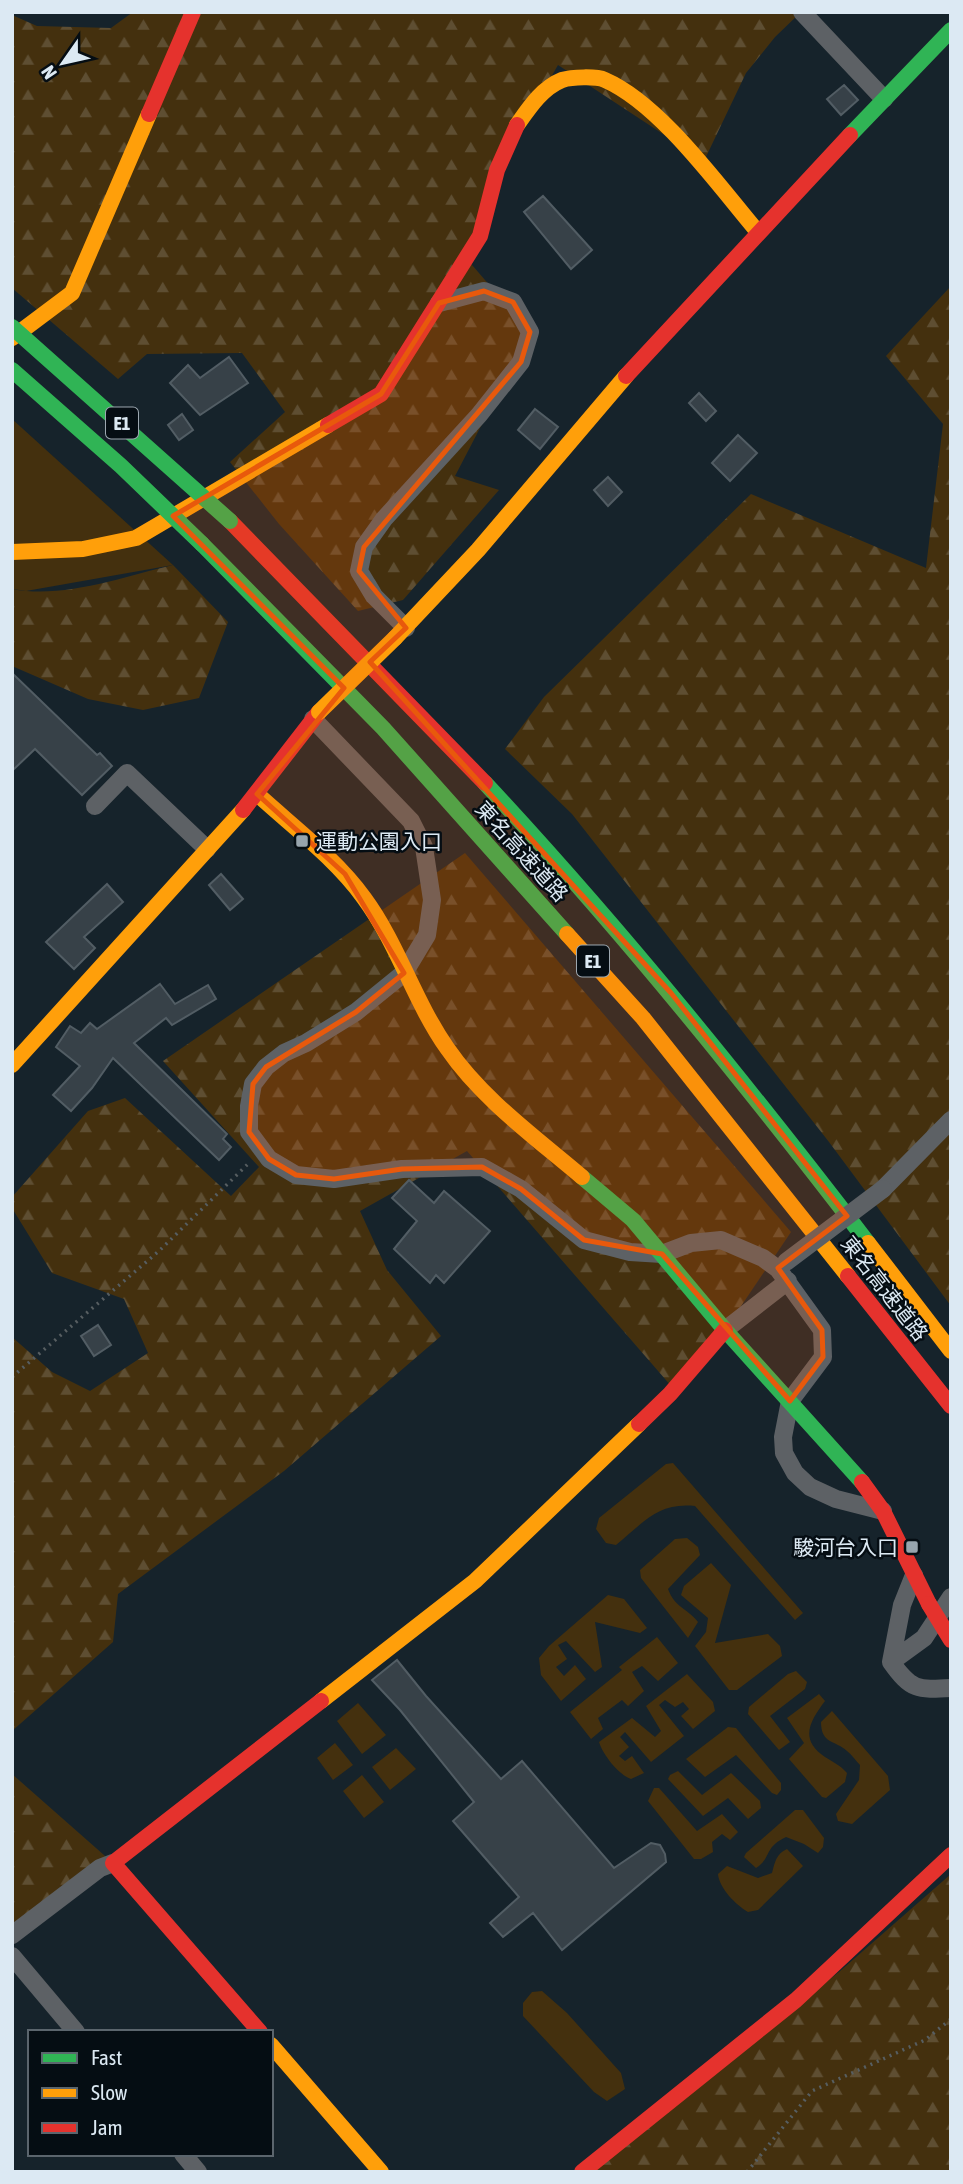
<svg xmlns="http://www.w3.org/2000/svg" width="963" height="2184" viewBox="0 0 963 2184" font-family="'Asap Condensed','Noto Sans JP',sans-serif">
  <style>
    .grass { fill: #44300e }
    .forest { fill: url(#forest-firs) }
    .building { fill: #374148; stroke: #525d64; stroke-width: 2 }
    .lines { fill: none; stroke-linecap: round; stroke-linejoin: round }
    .path { stroke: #575e61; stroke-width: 3.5; stroke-dasharray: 2 5; stroke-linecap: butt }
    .street { stroke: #5d6165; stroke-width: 18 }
    .fast { stroke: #30b455; stroke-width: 16 }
    .slow { stroke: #ff9f0a; stroke-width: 16 }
    .jam { stroke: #e5322d; stroke-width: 16 }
    .street-bridge { stroke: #5d6165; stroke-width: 18 }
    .fast-bridge { stroke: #30b455; stroke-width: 16 }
    .slow-bridge { stroke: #ff9f0a; stroke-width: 16 }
    .jam-bridge { stroke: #e5322d; stroke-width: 16 }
    .marked { fill: #e8590c; fill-opacity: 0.2; stroke: #e8590c; stroke-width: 5; stroke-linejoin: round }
    .poi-dot { fill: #97a4ad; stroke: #050d13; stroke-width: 2.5 }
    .labels { text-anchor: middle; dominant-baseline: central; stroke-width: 5; stroke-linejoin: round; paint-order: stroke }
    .shield { fill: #050d13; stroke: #9ca7b0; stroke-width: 2 }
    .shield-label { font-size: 19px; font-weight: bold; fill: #dce9f3 }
    .poi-label { font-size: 21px; fill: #dce9f3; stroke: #050d13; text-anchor: start }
    .street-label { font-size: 21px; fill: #dce9f3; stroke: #050d13 }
  </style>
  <defs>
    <pattern id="forest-firs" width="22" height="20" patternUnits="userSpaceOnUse" patternTransform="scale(1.75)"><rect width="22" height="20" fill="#44300e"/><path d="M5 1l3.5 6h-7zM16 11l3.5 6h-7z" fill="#5e4e32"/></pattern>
  </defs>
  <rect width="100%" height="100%" fill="#16232b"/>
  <path class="grass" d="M12,419l161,146 -147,26 -14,-2z
    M673,1463l130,150 -8,7 -100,-114c-37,-4 -52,17 -79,39l-10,-2 -10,-14 3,-11 67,-54z
    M687,1538l11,9 2,8 -32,34c7,19 18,18 30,33l-10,16 -47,-60 -1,-8 35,-31z
    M711,1563l20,22 -16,58 53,-9 12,12 2,10 -45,34h-8l-34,-44 11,-14 2,-14 -27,-23 3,-9z
    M608,1595l16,4 23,29 -7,5 -45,-11 7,45 -7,5 -29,-31 -8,4 9,14 -11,8 8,9 11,-11 11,14 -25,22 -20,-26 -2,-17 10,-12z
    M657,1637l21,26 -20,18 -16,-15 -10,6 12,19 -16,15 -6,-6 -24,18 5,11 -12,10 -21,-27 52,-42 -3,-3z
    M796,1671l11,11 -2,7 -35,27 20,26 -11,8 -31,-36 1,-7 39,-33z
    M687,1674l26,28 2,9 -22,18 -12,-13 8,-7 -6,-7 -8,5 -10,-7 -6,5 25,31 -33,26 -26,-30 -5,5 9,10 -10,9 6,5 7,-5 12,17 -13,6c-12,-4 -28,-24 -32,-37l33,-24 23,19 6,-6 -15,-25z
    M819,1694l6,7c-14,19 -27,38 0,56 8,5 15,8 22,16l-2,9 -19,16 -4,-1 -33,-38 15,-16 -17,-25z
    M358,1703l28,32 -24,19 -25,-33z
    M832,1711l56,65 2,14 -38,34 -14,-3 -2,-7 23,-34 1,-15c-4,-4 -8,-10 -13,-14 -12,-11 -26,-7 -26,-29z
    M728,1727l8,1 45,55v7l-4,5 -5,-2 -36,-38 -31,22 -19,-18z
    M335,1743l18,22 -20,15 -16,-22z
    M396,1748l20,21 -26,21 -18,-23z
    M678,1771l24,24 29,-22 29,28 1,7 -13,11 -20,-21 -25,18 -35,-37 2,-4z
    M362,1775l22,27 -20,16 -21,-27z
    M654,1788h5l38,43 25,-17 16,18 -8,8 -8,-6 -10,8 1,10 -12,7h-7l-46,-58z
    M795,1810h8l21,28 -1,9 -5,6 -14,-9 -18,-7c-23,11 -14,21 -30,31l-12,-11 2,-4z
    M787,1849l16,17 -45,44 -10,2c-12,-7 -29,-24 -30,-38l9,-8 31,12 14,-5c3,-11 4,-19 15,-24z
    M542,1991l25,22 54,60 4,16 -18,12 -13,-9 -71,-76v-13l9,-11z"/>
  <path class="forest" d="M133,12h668l-26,25 -29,36 -42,88 -146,-96 -61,105 -31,88 64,74 -75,144 44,14 -96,110 -45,11 -79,-87 -49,-62 55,-50 -43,-59 -95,1 -29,25 -106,-91v-273l25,11 74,2z
    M951,286v1020l-122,-164 -257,-328 -67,-65 39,-52 207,-203 175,74 17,-144 -57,-68z
    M173,565l55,57 -29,76 -56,12 -55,-11 -76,-33v-77c52,10 110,-12 161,-24z
    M465,853l326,379 -66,98 -53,57 -205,-236 -107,60 27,59 54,66 -157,135 -166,123 -5,48 -101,89v-394l40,35 38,19 58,-38 -24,-54 -72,-26 -40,-65v-11l76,-86 37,-13 106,98 28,-29 -96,-106z
    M12,1774l101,89 -101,65z
    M951,1874v298h-373l261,-200z"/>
  <path class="building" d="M844,85l14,15 -17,15 -14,-16z
    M543,196l49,54 -21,19 -47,-57z
    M229,357l19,26 -48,32 -30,-32 18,-18 12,13z
    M699,393l17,18 -10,10 -17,-18z
    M535,409l23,18 -18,22 -22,-19z
    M182,414l11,16 -14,10 -11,-15z
    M738,435l19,18 -27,28 -18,-18z
    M608,477l14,15 -14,14 -14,-16z
    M12,673l85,82 3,-2 12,13 -30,29 -47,-46 -23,22z
    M221,874l22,25 -13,11 -21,-25z
    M107,884l16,18 -39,35 11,11 -21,21 -28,-27z
    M160,984l15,20 33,-19 8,14 -44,26 -6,-7 -32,25 93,91 -4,5 8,8 -12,13 -106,-102 -21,30 -21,23 -18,-16 27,-29 -24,-19 14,-21 11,7 9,-10 7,6z
    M409,1180l25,23 10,-12 46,40 -46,52 -8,-8 -6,8 -36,-34 23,-28 -25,-23z
    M98,1325l13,20 -17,11 -13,-20z
    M397,1660l29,36 75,83 21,-18 92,107 37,-25 9,2 5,9 1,8 -104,88 -29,-37 -30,24 -13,-14 29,-26 -66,-76 21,-19 -74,-92 -28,-30z"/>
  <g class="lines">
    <path class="path" d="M12,1377l147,-126 91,-89
      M747,2172l65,-81 113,-51 26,-21"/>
    <path class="street" d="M802,12l82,87
      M406,628l-32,-32 -15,-25 5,-24 20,-28 95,-104 42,-53 9,-30 -17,-30 -29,-11 -45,12
      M313,719l98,102 13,26 8,53 -5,35 -23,38 -48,39 -50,31 -22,10 -18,14 -13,17 -4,22v26l20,27 27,16 38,4 68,-10 80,-2 39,22 63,51 46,12 32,2 29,-11 30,-3 42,18 15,11 44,61 1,27 -33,44 -7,36 1,16 11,20 15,14 26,12 47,12
      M95,806l32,-33 80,76
      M883,1189l68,-69
      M725,1330l63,-49
      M914,1575l-12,30 -11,57c20,28 26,28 60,26
      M891,1662l33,-24 27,-41
      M12,1935l88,-67 13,-5
      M12,1956l64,76
      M183,2154l15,18"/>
    <path class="fast" d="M850,135l101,-105
      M202,544l181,184 184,206
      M485,783c136,146 261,301 383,460
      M582,1177l51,43 92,110 137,152"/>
    <path class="slow" d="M517,125c12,-17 25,-37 45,-45 10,-3 34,-4 43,0 55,24 113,105 152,151
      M12,338l60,-45 77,-179
      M12,552l71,-3 53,-11 192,-113
      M395,638l83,-88 148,-174
      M257,794c36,33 78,64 107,104 34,46 50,103 83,150 35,51 88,89 135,129
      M567,934l76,84 205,258
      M12,1065l231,-255
      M868,1243l83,108
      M321,1701l154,-120 164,-157
      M271,2045l110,127"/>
    <path class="jam" d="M149,114l44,-102
      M626,376l224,-241
      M328,425l53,-31 99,-158 17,-66 20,-45
      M230,521l255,262
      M243,810l76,-98
      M848,1276l103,130
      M639,1424l31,-30 55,-64
      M862,1482l21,29 46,93
      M260,2032l-147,-169 208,-162
      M582,2172l214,-172 155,-145"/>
    <path class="street-bridge" d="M786,1262l97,-73"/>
    <path class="fast-bridge" d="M12,327l218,194
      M12,370l109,96 81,78"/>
    <path class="slow-bridge" d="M319,712l76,-74"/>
    <path class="jam-bridge" d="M929,1604l22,36"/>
  </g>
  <path class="marked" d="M484,291l29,11 17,30 -9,30 -157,185 -5,24 47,57 -36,34 301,331 176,223 -69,52 44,62 1,27 -33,44 -128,-147 -78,-14 -63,-51 -39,-22 -80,2 -68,10 -38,-4 -27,-16 -20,-27 4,-48 13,-17 90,-55 48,-39 -59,-99 -88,-80 87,-106 -171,-172 208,-122 58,-91z"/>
  <g class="poi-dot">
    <rect x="295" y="834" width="14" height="14" rx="3.5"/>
    <rect x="905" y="1540" width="14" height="14" rx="3.5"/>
  </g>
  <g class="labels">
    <g class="shield">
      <rect x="106" y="407.5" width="32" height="31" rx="5"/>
      <rect x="577" y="945.5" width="32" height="31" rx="5"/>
    </g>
    <g class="shield-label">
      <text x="122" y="423">E1</text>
      <text x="593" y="961">E1</text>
    </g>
    <g class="poi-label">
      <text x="316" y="841">運動公園入口</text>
      <text x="898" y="1547" text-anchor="end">駿河台入口</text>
    </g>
    <g class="street-label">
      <text transform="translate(522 851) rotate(48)">東名高速道路</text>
      <text transform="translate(885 1288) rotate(52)">東名高速道路</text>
    </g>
  </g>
  <rect width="963" height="2184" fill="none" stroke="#dce9f3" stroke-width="28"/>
  <rect x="28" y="2030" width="245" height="126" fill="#050d13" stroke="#5b656d" stroke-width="2"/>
  <rect x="42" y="2053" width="35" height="10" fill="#30b455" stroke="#5b656d" stroke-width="2"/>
  <text x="91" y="2065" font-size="21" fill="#dce9f3">Fast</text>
  <rect x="42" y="2088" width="35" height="10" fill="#ff9f0a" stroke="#5b656d" stroke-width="2"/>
  <text x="91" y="2100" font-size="21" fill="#dce9f3">Slow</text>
  <rect x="42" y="2123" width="35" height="10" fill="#e5322d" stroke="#5b656d" stroke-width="2"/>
  <text x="91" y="2135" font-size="21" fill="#dce9f3">Jam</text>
  <g transform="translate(63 63) rotate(236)" stroke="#050d13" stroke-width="5" paint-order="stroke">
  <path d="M0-5L12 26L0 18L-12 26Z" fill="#dce9f3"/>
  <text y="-10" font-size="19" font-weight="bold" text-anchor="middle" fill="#dce9f3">N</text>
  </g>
</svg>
